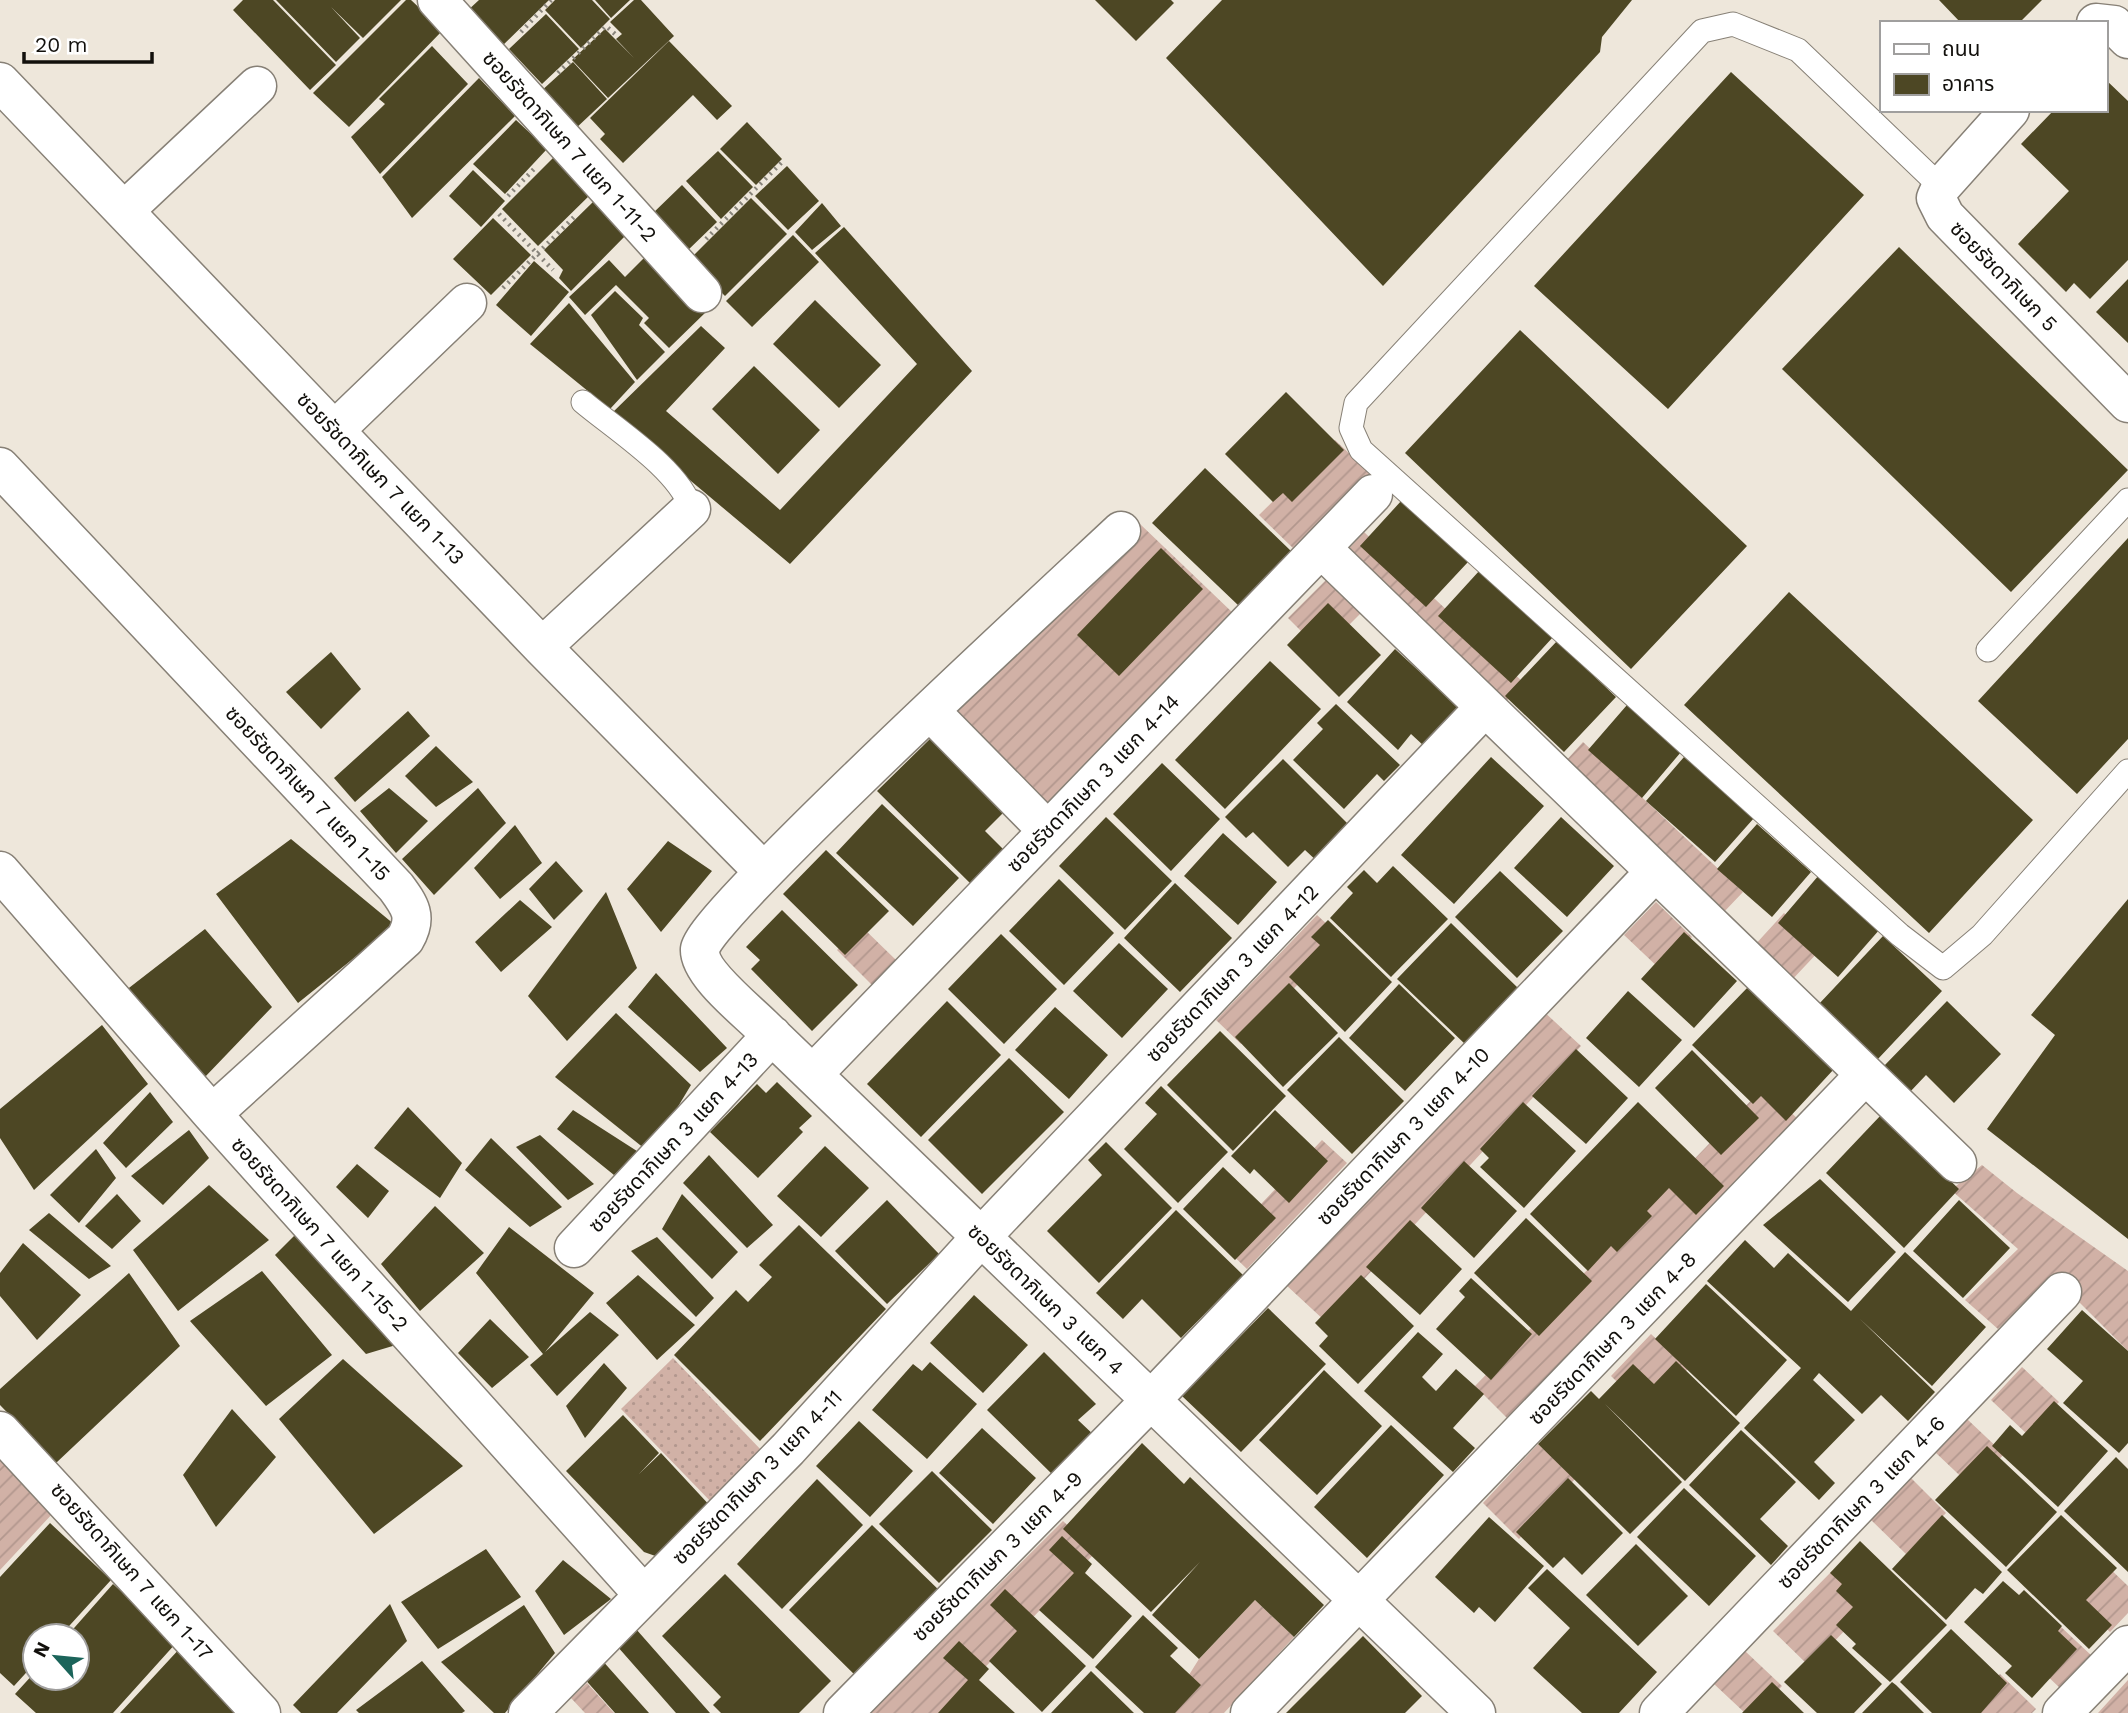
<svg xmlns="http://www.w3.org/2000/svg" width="2128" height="1713" viewBox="0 0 2128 1713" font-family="'Work Sans','Noto Sans Thai',sans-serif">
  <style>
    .grass { fill: url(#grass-dots) }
    .garden { fill: url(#garden-furrows) }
    .building { fill: #4d4724 }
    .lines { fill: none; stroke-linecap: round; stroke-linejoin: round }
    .service-casing { stroke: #878076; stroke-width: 25 }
    .minor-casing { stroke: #878076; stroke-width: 41 }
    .path { stroke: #88847b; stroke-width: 4.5; stroke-dasharray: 2 5; stroke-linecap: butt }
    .service { stroke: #fff; stroke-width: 23 }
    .minor { stroke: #fff; stroke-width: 38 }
    .labels { text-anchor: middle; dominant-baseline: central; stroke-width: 7; stroke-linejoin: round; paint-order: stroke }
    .street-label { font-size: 21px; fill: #12100c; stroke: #fff }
  </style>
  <defs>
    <pattern id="grass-dots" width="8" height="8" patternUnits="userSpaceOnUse" patternTransform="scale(1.75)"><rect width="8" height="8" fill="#d1b1a6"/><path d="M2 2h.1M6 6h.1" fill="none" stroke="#b2978e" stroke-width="1.8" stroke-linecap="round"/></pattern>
    <pattern id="garden-furrows" width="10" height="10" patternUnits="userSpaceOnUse" patternTransform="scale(1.75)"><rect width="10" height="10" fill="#d1b1a6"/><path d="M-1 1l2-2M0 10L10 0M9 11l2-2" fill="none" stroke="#b2978e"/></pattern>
  </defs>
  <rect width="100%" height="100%" fill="#eee7db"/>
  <path class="grass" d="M673,1358l93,97 -52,50 -93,-96z"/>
  <path class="garden" d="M1335,440l37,35 -76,76 -37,-36z
    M1140,524l94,90 -187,191 -91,-93z
    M1364,532l160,151 -21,22 -159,-151z
    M1334,572l34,34 -46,46 -34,-34z
    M1583,742l160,150 -20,21 -159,-150z
    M1656,902l36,35 -31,33 -37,-35z
    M1784,913l37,36 -31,33 -37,-35z
    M1317,915l25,23 -101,106 -25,-24z
    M861,926l35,34 -24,25 -35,-35z
    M1541,1009l40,37 -256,275 -40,-37z
    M1764,1087l35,33 -290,300 -34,-34z
    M1322,1140l25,23 -100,106 -25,-24z
    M1982,1165l35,28 111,78v80l-75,-75 -55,53 -33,-29 53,-51 -67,-59z
    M1651,1334l37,35 -41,42 -36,-35z
    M2022,1367l37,35 -31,33 -37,-35z
    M1967,1419l37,35 -31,34 -37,-35z
    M1538,1444l37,35 -56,60 -36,-36z
    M0,1458l54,54 -54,58z
    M1910,1477l36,36 -40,41 -37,-36z
    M1063,1521l33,31 -155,161h-71z
    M2105,1564l23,22v27l-18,19 -36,-35z
    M1832,1571l36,35 -58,61 -37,-36z
    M1255,1600l39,37 -70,76h-59l34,-54z
    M2060,1626l32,30 -31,33 -37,-35z
    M1745,1651l37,35 -25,27h-12l-31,-29z
    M2000,1674l36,35 -4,4h-57l-7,-7z
    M2128,1680v33h-30z
    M587,1683l27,30h-29l-14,-15z"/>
  <path class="building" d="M243,0h30l63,65 -26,25 -77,-80z
    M276,0h125l-38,38 -32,-31 29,31 -24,24z
    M406,0h5l32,30 -94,97 -36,-34z
    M479,0h70l-49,48 -34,-36z
    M555,0h37l18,19 -29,29 -36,-38z
    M595,0h35l-19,18z
    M634,0h7l33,36 -66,62 -36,-38 33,-31 29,29 -18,-19 6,-5 -12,-12z
    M1095,0h76l3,3 -38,38z
    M1222,0h410l-30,37 -2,15 -217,234 -217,-228z
    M1939,0h103l-23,23h-58z
    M546,14l33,35 -37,35 -33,-35z
    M669,41l63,65 -15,14 -24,-25 -70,68 -23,-24 5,-5 -15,-16z
    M432,46l36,38 -88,90 -29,-37 34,-33 -6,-5z
    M573,62l34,37 -33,31 -35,-37z
    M1731,72l133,123 -196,214 -134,-123z
    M479,78l36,38 -103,102 -30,-41z
    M2105,79l23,22v159l-38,39 -16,-16 -8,9 -48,-48 51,-53 -48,-47 33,-34h51z
    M516,120l31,29 -42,45 -32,-30z
    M747,122l35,37 -26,26 -36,-36z
    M718,151l35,36 -32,32 -35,-38z
    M556,155l37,37 -55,54 -36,-37z
    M787,166l32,35 -31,29 -33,-34z
    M473,170l32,31 -24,26 -32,-31z
    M682,185l35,37 -32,31 -35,-37z
    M751,198l36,36 -62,62 -36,-36z
    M594,201l33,33 -56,57 -12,-13 4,-8 -19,-20z
    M822,203l19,23 -29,24 -17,-18z
    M493,218l38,37 -40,40 -38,-36z
    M844,227l128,144 -182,193 -179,-150 90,-88 24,22 -59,63 114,99 137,-146 -102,-111z
    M793,235l26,27 -67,65 -26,-26z
    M1899,247l229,223 -117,122 -229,-223z
    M649,253l58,58 -38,37 -25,-25 5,-5 -33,-33 -31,30 -16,-18 40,-37 16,17z
    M534,261l35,31 -38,44 -35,-31z
    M2128,279v64l-32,-31z
    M615,291l28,27 -4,7 26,27 -28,28 -46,-65z
    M815,300l66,65 -42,43 -66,-64z
    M569,303l66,79 -25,27 -80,-65z
    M1520,330l227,216 -116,123 -226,-216z
    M754,366l66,64 -42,44 -66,-65z
    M1286,392l58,58 -52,52 -9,-9 -10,9 -48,-48z
    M1205,468l86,83 -52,55 -87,-83z
    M1402,500l66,62 -42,45 -66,-61z
    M2128,538v201l-51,55 -99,-93z
    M1161,548l42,41 -84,87 -42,-41z
    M1480,570l73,67 -42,46 -73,-67z
    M1789,592l244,228 -104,113 -245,-228z
    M1328,603l53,52 -42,42 -52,-52z
    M1557,641l59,56 -52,55 -59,-56z
    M1395,649l64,59 -35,38 -13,-12 -13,16 -51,-48z
    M331,652l30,37 -40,40 -35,-37z
    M1270,661l51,48 -96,100 -50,-49z
    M1336,704l64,61 -16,16 -7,-7 -33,35 -51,-49 30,-31 -6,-6z
    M1627,705l54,47 -39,46 -54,-48z
    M408,711l22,25 -75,66 -21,-24z
    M931,738l73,74 -19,19 22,22 -33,34 -97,-96z
    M436,746l37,36 -37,25 -31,-31z
    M1491,757l53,49 -90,98 -53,-49z
    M1684,757l70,61 -39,44 -69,-61z
    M1283,759l70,70 -34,34 -14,-13 -17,17 -35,-35 -7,6 -21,-21z
    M1162,763l58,56 -49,52 -58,-57z
    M389,788l39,33 -32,32 -36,-42z
    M478,788l28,35 -72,72 -32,-36z
    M882,804l77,74 -46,48 -77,-73z
    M1106,817l66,64 -47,49 -66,-64z
    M1561,817l53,49 -47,51 -53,-49z
    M1757,824l54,48 -39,45 -55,-48z
    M515,825l27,38 -42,36 -26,-31z
    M1223,833l54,49 -39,43 -54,-49z
    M291,839l104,86 -97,78 -82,-109z
    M668,841l44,30 -51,61 -34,-43z
    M826,850l63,61 -44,44 -62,-61z
    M556,861l27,30 -29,29 -25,-31z
    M1393,866l55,53 -57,58 -61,-59 23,-25 -6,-6 17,-17 13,13z
    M1500,871l63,60 -46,47 -62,-61z
    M1819,875l61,54 -42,48 -60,-54z
    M1059,879l55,54 -50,52 -55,-54z
    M1175,883l57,55 -52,54 -56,-54z
    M606,892l31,76 -70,73 -39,-45z
    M2128,899v340l-141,-110 68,-94 -24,-20z
    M520,900l32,27 -51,45 -26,-30z
    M782,910l76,75 -46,46 -61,-62 9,-9 -14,-13z
    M1328,920l64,62 -47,50 -56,-55 31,-32 -9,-8z
    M1451,923l67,65 -53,56 -68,-65z
    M205,929l67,78 -68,71 -79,-87z
    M1684,932l53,49 -43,47 -53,-49z
    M1001,934l56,55 -53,55 -56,-55z
    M1883,936l59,55 -65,69 -59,-55z
    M1119,943l49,46 -46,49 -49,-47z
    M656,973l71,75 -27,24 -72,-65z
    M1289,983l49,50 -55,54 -48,-50z
    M1399,984l56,54 -50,53 -56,-53z
    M1748,987l86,82 -48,52 -25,-25 -8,8 -61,-59z
    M1628,991l54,49 -43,47 -53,-49z
    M947,1001l54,54 -80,82 -54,-53z
    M1947,1001l54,53 -47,49 -28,-28 -17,18 -26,-26z
    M1055,1007l53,48 -39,44 -54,-49z
    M616,1013l75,72 -41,68 -95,-76z
    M102,1025l46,59 -114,106 -34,-52v-29z
    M1220,1031l66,65 -53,55 -66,-66z
    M1339,1037l65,64 -52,53 -65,-64z
    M1576,1049l52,49 -42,46 -54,-48z
    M1692,1050l67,68 -38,37 -66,-67z
    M1009,1058l55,54 -82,82 -54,-54z
    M777,1082l35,34 -13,12 4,4 -45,46 -48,-46 47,-48 9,9z
    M1161,1086l67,66 -50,51 -54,-54 33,-35 -12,-11z
    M150,1092l23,30 -47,46 -23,-25z
    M1523,1102l53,49 -52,57 -44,-41 9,-9 -9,-9z
    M1638,1102l86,84 -28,29 -27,-27 -22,23 5,5 -35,36 -6,-6 -23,25 -58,-57z
    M408,1107l54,56 -22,35 -66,-50z
    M573,1110l67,43 -26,22 -57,-46z
    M1275,1110l53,51 -39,42 -35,-34 -4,5 -19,-18z
    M1881,1115l78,74 -55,59 -78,-75z
    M189,1130l20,28 -46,47 -32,-29z
    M540,1135l54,49 -26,16 -52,-53z
    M491,1138l71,69 -32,20 -65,-57z
    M1106,1142l66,66 -73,75 -52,-52 55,-56 -14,-15z
    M825,1146l44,42 -48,49 -44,-41z
    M96,1149l20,29 -37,45 -29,-28z
    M709,1155l64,70 -26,23 -64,-65z
    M1464,1161l53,50 -43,47 -53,-50z
    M357,1164l32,27 -21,27 -32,-31z
    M1223,1167l53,51 -41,42 -52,-51z
    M1820,1179l76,73 -48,50 -85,-77z
    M209,1185l60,55 -91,71 -45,-61z
    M117,1194l24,27 -29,28 -27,-23z
    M682,1194l56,58 -26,27 -50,-50z
    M887,1200l52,54 -52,50 -52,-53z
    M1959,1200l51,48 -47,50 -50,-47z
    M435,1206l49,47 -64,58 -39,-47z
    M1176,1210l67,65 -62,63 -39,-39 -19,20 -27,-26z
    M49,1213l62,53 -22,13 -60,-49z
    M1526,1218l66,63 -53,55 -65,-63z
    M1410,1220l52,49 -42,46 -54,-48z
    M799,1225l87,84 -126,132 -86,-86 62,-65 12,12 24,-25 -13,-12z
    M509,1227l85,66 -49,59 45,-40 29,23 -62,61 -27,-31 13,-11 -67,-81z
    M301,1229l95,116 -30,9 -91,-99z
    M657,1237l57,61 -18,19 -65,-66z
    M1745,1240l29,28 14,-15 63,58 54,-59 81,75 -54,59 -72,-67 75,73 -27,29 -27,-26 -19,19 -43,-41 -6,7 42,40 -41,42 21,21 -16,17 -75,-72 57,-60 -94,-87z
    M23,1243l58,52 -44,45 -37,-44v-23z
    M262,1271l70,84 -66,51 -76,-85z
    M129,1273l51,73 -124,117 -56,-58v-16z
    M638,1275l57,50 -38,35 -51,-57z
    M1361,1275l53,51 -56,58 -39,-38 9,-10 -13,-13z
    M1471,1278l61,56 -41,46 -55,-51 29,-32 -6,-6z
    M1706,1284l81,76 -51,56 -81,-77z
    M974,1295l54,50 -45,48 -53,-50z
    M1268,1308l58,56 -85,88 -59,-56z
    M2082,1310l46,41v92l-9,10 -56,-50 20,-22 -36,-32z
    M490,1319l39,38 -37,31 -34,-35z
    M1418,1332l25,22 -21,23 14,14 20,-22 28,25 -31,34 22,20 -22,24 -89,-81z
    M1044,1352l52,52 -18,16 19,18 -40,41 -70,-69z
    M343,1359l120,107 -89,68 -95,-115z
    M1676,1361l64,62 -55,58 -80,-77 77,78 -52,52 -92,-90 53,-53 8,8 34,-35 21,20z
    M930,1362l47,42 -50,55 -55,-49 41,-46 9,7z
    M604,1363l23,25 -42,50 -19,-32z
    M1324,1370l58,56 -65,69 -58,-55z
    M2054,1401l54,50 -50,56 -66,-61 18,-21 12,11z
    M232,1409l44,48 -60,70 -33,-52z
    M623,1415l36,38 -20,21 22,-21 52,56 -49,50 -20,-7 -78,-81z
    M859,1421l54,50 -43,46 -54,-51z
    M1391,1425l53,50 -77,83 -53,-51z
    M982,1428l54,50 -43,46 -54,-51z
    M1741,1430l55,52 -36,37 28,27 -17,19 -82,-80z
    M1142,1443l42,41 6,-7 134,128 -30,32 -39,-37 -56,59 -47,-44 48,-53 -49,50 -88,-83z
    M1987,1446l70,66 -51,55 -71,-67z
    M2116,1457l12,12v103l-64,-61z
    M932,1471l60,59 -53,53 -60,-59z
    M1568,1478l55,55 -41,42 -18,-18 -11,11 -37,-36z
    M817,1479l46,46 -81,84 -45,-45z
    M1684,1488l72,68 -47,50 -72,-69z
    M1942,1515l60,57 -19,22 -8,-6 -29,32 -54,-51z
    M2061,1515l56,53 -31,32 26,25 -23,24 -82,-79z
    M1489,1517l55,49 -49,56 -16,-15 -5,6 -39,-36z
    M50,1523l61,57 -51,56h-25v27l-21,23 -14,-13v-96z
    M872,1525l72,70 -82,87 -73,-72z
    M1062,1536l30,28 -7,9 47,43 -39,43 -54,-49 35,-37 -25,-23z
    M1860,1541l87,84 -57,57 -38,-34 4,-4 -20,-19 17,-18 -17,-16 6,-7 -12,-11z
    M1636,1544l52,52 -50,50 -52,-51z
    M486,1549l35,48 -83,52 -37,-47z
    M563,1560l48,39 -47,36 -29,-44z
    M1547,1569l110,103 -38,41h-37l-49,-45 37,-40 -42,-40z
    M725,1574l106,107 -32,32h-78l-8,-8 8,-8 -59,-61z
    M2003,1581l16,14 5,-5 38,36 -4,5 19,18 -45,49 -27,-25 7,-7 -48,-44z
    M113,1584l64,58 -64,71h-77l-21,-19 20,-22v6h42v-42h-10z
    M1005,1589l81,77 -44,46 -53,-51 28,-30 -27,-26z
    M390,1604l17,37 -70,72h-36l-8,-8z
    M524,1605l31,48 -50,60h-11l-53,-51z
    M1143,1615l35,33 -8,8 31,29 -26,28h-31l-49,-46z
    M636,1629l74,84h-34l-59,-67z
    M1951,1629l56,54 -26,30h-49l-32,-31z
    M1831,1635l51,49 -28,29h-37l-33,-31z
    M1363,1636l59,60 -17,17h-119z
    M959,1641l30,28 -10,11 36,33h-77l30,-33 -25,-22z
    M182,1646l57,67h-119z
    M601,1659l48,54h-34l-33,-37z
    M422,1661l43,50 -3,2h-103l-3,-3z
    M1091,1671l43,42h-83z
    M1772,1682l32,31h-62z
    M1892,1682l4,3 28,28h-62z"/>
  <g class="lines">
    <defs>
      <path id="service" d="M1941,187l-143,-137 -65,-26 -31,7 -346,372 -5,25 10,22 539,485 43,33 39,-33 146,-164
        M583,402c32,27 97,68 108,107
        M1988,650l140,-150"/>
      <path id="minor" d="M437,0l265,293
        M2096,23l18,2 14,14
        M0,82l542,565 222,225
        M2010,110l-69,77 -5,11 9,18 183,187
        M125,210l132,-124
        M335,430l132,-127
        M0,467l396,420c14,19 22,30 9,52l-193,175
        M1121,531c-51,48 -418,385 -421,418 -2,23 46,61 62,77l714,687
        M1321,548l636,615
        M542,647l149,-138
        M931,712l116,118
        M0,871l212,243 431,480
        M813,1074l560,-580
        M574,1248l198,-213
        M0,1431l261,282
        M528,1713l260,-264 193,-212 503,-529
        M843,1713l308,-313 503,-527
        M1250,1713l615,-638
        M1659,1713l403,-421
        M2062,1713l66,-68"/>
    </defs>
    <use href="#service" class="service-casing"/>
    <use href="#minor" class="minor-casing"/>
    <path class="path" d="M521,32l30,-32
      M558,73l48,-47 9,8
      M508,196l26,-27
      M499,214l54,56
      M706,239l76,-77
      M503,288l73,-73"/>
    <use href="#service" class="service"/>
    <use href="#minor" class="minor"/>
  </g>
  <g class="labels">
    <g class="street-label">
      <text transform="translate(570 146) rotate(48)">ซอยรัชดาภิเษก 7 แยก 1-11-2</text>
      <text transform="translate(2004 276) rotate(46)">ซอยรัชดาภิเษก 5</text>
      <text transform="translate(381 478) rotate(46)">ซอยรัชดาภิเษก 7 แยก 1-13</text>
      <text transform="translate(1093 783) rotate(-46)">ซอยรัชดาภิเษก 3 แยก 4-14</text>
      <text transform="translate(308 793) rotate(47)">ซอยรัชดาภิเษก 7 แยก 1-15</text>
      <text transform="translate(1232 973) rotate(-46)">ซอยรัชดาภิเษก 3 แยก 4-12</text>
      <text transform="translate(1403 1136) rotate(-46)">ซอยรัชดาภิเษก 3 แยก 4-10</text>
      <text transform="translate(673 1142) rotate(-47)">ซอยรัชดาภิเษก 3 แยก 4-13</text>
      <text transform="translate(320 1234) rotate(48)">ซอยรัชดาภิเษก 7 แยก 1-15-2</text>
      <text transform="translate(1046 1299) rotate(44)">ซอยรัชดาภิเษก 3 แยก 4</text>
      <text transform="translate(1612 1338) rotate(-46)">ซอยรัชดาภิเษก 3 แยก 4-8</text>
      <text transform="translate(757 1477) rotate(-46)">ซอยรัชดาภิเษก 3 แยก 4-11</text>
      <text transform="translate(1861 1502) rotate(-46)">ซอยรัชดาภิเษก 3 แยก 4-6</text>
      <text transform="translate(997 1556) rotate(-45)">ซอยรัชดาภิเษก 3 แยก 4-9</text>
      <text transform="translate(132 1571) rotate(48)">ซอยรัชดาภิเษก 7 แยก 1-17</text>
    </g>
  </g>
  <rect x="1880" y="21" width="228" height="91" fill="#ffffff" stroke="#a09f9e" stroke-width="2"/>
  <rect x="1894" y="44" width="35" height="10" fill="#ffffff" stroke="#a09f9e" stroke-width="2"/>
  <text x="1942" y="56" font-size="21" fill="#12100c">ถนน</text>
  <rect x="1894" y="74" width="35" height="21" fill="#4d4724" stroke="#a09f9e" stroke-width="2"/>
  <text x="1942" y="91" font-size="21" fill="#12100c">อาคาร</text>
  <g transform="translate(56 1657) rotate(297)"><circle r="33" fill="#ffffff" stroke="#a09f9e" stroke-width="2"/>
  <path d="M0-5L12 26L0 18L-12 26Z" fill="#1b645a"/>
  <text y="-10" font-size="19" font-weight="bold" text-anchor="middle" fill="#12100c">N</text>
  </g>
  <path d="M24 52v10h128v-10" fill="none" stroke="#12100c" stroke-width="3.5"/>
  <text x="35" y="52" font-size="21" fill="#12100c" stroke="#ffffff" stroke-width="5" paint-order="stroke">20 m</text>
</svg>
